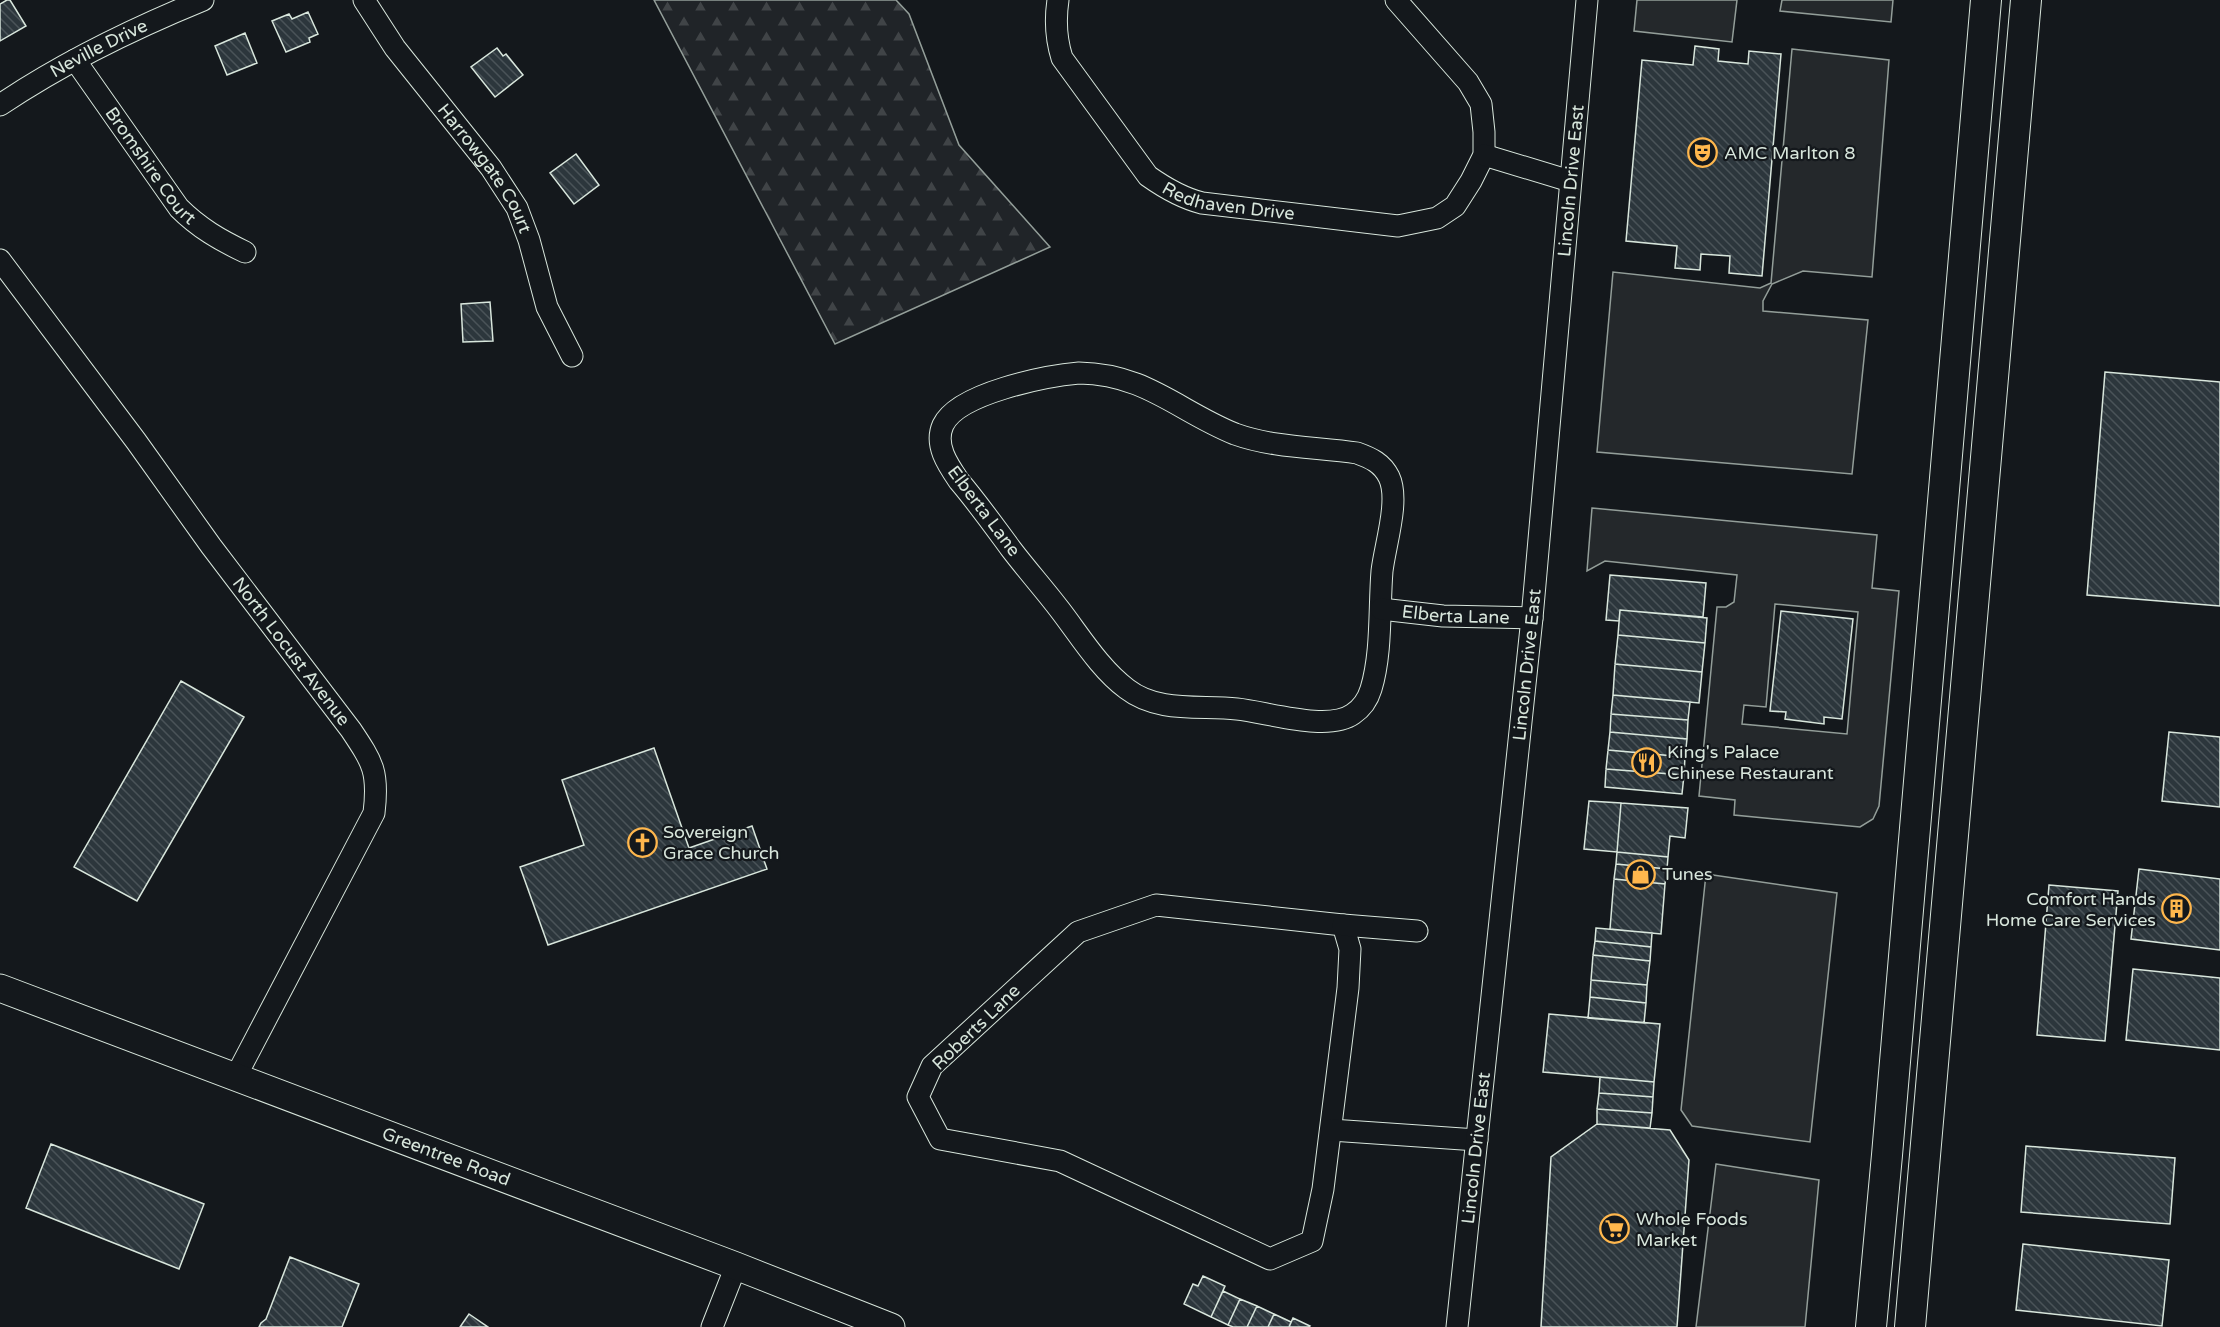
<svg xmlns="http://www.w3.org/2000/svg" width="2220" height="1327" viewBox="0 0 2220 1327" font-family="'Varela Round',sans-serif">
  <style>
    .forest { fill: url(#forest-firs); stroke: #939e99; stroke-width: 1.5 }
    .parking { fill: #24282b; stroke: #939e99; stroke-width: 1.5; fill-rule: evenodd }
    .building { fill: url(#building-back-hatch); stroke: #d8e6dc; stroke-width: 1.5 }
    .lines { fill: none; stroke-linecap: round; stroke-linejoin: round }
    .minor-casing { stroke: #d8e6dc; stroke-width: 23 }
    .major-casing { stroke: #d8e6dc; stroke-width: 29 }
    .highway-casing { stroke: #d8e6dc; stroke-width: 32 }
    .minor { stroke: #14181c; stroke-width: 21 }
    .major { stroke: #14181c; stroke-width: 27 }
    .highway { stroke: #14181c; stroke-width: 30 }
    .labels { text-anchor: middle; dominant-baseline: central; stroke-width: 4.5; stroke-linejoin: round; paint-order: stroke }
    .street-label { font-size: 18px; fill: #d8e6dc; stroke: #14181c }
    .poi-label { font-size: 18px; fill: #d8e6dc; stroke: #14181c; text-anchor: start }
  </style>
  <defs>
    <pattern id="forest-firs" width="22" height="20" patternUnits="userSpaceOnUse" patternTransform="scale(1.5)"><rect width="22" height="20" fill="#202428"/><path d="M5 1l3.5 6h-7zM16 11l3.5 6h-7z" fill="#404447"/></pattern>
    <pattern id="building-back-hatch" width="6" height="6" patternUnits="userSpaceOnUse" patternTransform="scale(1.5)"><rect width="6" height="6" fill="#2c363c"/><path d="M-1 5l2 2M0 0l6 6M5-1l2 2" fill="none" stroke="#4a5358"/></pattern>
  </defs>
  <rect width="100%" height="100%" fill="#14181c"/>
  <path class="forest" d="M654,0h242l13,14 50,131 91,102 -215,97z"/>
  <path class="parking" d="M1637,0h100l-5,42 -98,-11z
    M1782,0h111l-2,22 -111,-11z
    M1792,49l97,11 -17,217 -69,-6 -31,13 -9,17v10l105,9 -16,154 -255,-22 16,-180 147,16 11,-5z
    M1592,508l285,27 -5,53 27,3 -20,215 -6,13 -13,8 -126,-12 1,-15 -36,-4 18,-189h9l8,-5 3,-27 -132,-14 -18,10zM1775,604l83,8 -11,122 -105,-10 2,-19 22,2z
    M1706,874l131,19 -27,249 -118,-16 -11,-16z
    M1716,1164l103,16 -14,147h-109z"/>
  <path class="building" d="M7,0h3l16,26 -26,15v-37z
    M308,12l10,22 -9,4 1,4 -24,10 -14,-31 17,-7 3,5z
    M245,33l12,30 -30,12 -12,-29z
    M1695,46l24,3 -1,12 30,3 1,-13 32,3 -19,222 -33,-3 1,-17 -29,-2 -1,16 -25,-2 2,-22 -51,-5 16,-181 51,5z
    M497,48l6,8 3,-2 17,21 -28,22 -24,-30z
    M576,154l23,31 -25,19 -24,-31z
    M490,302l3,39 -30,1 -2,-38z
    M2105,372l115,10v224l-133,-11z
    M1610,575l96,8 -3,34 -83,-7 -1,11 -13,-1z
    M1620,610l87,8 -2,25 -87,-8z
    M1781,611l72,8 -11,100 -18,-2v7l-39,-5 1,-7 -16,-1z
    M1618,635l87,8 -3,29 -87,-8z
    M1615,664l87,8 -3,31 -86,-8z
    M181,681l63,36 -107,184 -63,-34z
    M1613,695l77,7 -2,18 -77,-6z
    M1611,714l77,6 -1,19 -77,-7z
    M1610,732l77,7 -2,18 -77,-7z
    M2169,732l51,5v70l-58,-6z
    M654,748l35,100 63,-22 15,43 -219,76 -28,-78 64,-22 -22,-65z
    M1608,750l77,7 -1,18 -78,-6z
    M1606,769l78,6 -2,19 -77,-7z
    M1589,801l32,2 -4,49 -33,-3z
    M1621,803l67,5 -3,30 -15,-2 -2,21 -51,-5z
    M1617,852l51,5 -1,12 -51,-5z
    M1616,864l51,5 -2,15 -51,-5z
    M2139,869l81,10v71l-89,-11z
    M1614,879l51,5 -4,50 -51,-5z
    M2049,885l69,6 -13,150 -68,-6z
    M1596,928l56,5 -1,14 -56,-6z
    M1595,941l56,6 -1,14 -57,-6z
    M1593,955l57,6 -3,24 -56,-5z
    M2133,969l87,9v72l-94,-10z
    M1591,980l56,5 -1,18 -56,-6z
    M1590,997l56,6 -2,20 -56,-5z
    M1549,1014l111,10 -6,58 -111,-10z
    M1600,1077l54,5 -1,15 -54,-4z
    M1599,1093l54,4 -1,16 -55,-4z
    M1597,1109l55,4 -2,15 -53,-4z
    M1597,1124l73,6 19,30 -12,167h-136l10,-170z
    M51,1144l153,60 -25,65 -153,-61z
    M2026,1146l149,12 -5,66 -149,-12z
    M2023,1244l146,16 -7,66 -146,-16z
    M290,1257l69,27 -17,43h-83l2,-4 5,-4z
    M1203,1276l22,10 -14,31 -27,-13 9,-20 5,2z
    M1223,1291l17,8 -12,26 -17,-8z
    M1240,1299l17,7 -10,21h-14l-5,-2z
    M1257,1306l17,8 -6,13h-21z
    M469,1314l19,13h-28z
    M1274,1314l17,8 -2,5h-21z
    M1293,1318l17,8 -1,1h-20z"/>
  <g class="lines">
    <defs>
      <g id="minor">
        <path id="s1" d="M364,0l31,48 96,120 26,40 12,32 18,67 25,49"/>
        <path id="s2" d="M1058,0c-3,20 -2,39 4,58l86,118c17,12 34,22 54,27l196,23 39,-8 18,-12 16,-25 13,-26v-23l-3,-28 -13,-22 -72,-82"/>
        <path id="s3" d="M75,60l104,148c20,20 41,32 66,44"/>
        <path id="s4" d="M0,105c64,-43 132,-76 203,-105"/>
        <path d="M1484,155l86,26"/>
        <path id="s5" d="M0,260l136,181 75,105 140,184c22,33 28,42 23,83l-139,265"/>
        <path d="M1079,373c67,1 99,38 156,61 39,14 82,13 122,19 14,5 25,10 32,24 11,23 -4,68 -7,94 -3,37 0,82 -11,118 -3,10 -9,19 -18,25 -25,18 -86,-2 -116,-5 -37,-4 -79,4 -110,-20 -27,-20 -47,-53 -67,-79 -16,-21 -33,-40 -49,-61 -17,-23 -34,-47 -52,-68 -11,-16 -25,-36 -16,-56 15,-32 103,-49 136,-52z"/>
        <path id="s6" d="M1381,609l62,7 89,2"/>
        <path d="M1156,905l187,20 7,24 -2,39 -25,201 -11,52 -42,18 -210,-98 -120,-22 -22,-42 14,-31 146,-134z"/>
        <path d="M1343,925l74,6"/>
        <path d="M1331,1130l146,10"/>
        <path d="M712,1327l24,-61"/>
        <path id="s7" d="M1457,1327l75,-709 55,-618"/>
      </g>
      <g id="major">
        <path id="s8" d="M0,988l736,278 155,61"/>
      </g>
      <path id="highway" d="M1871,1327l16,-172 99,-1155
        M1910,1327l116,-1327"/>
    </defs>
    <use href="#minor" class="minor-casing"/>
    <use href="#major" class="major-casing"/>
    <use href="#highway" class="highway-casing"/>
    <use href="#minor" class="minor"/>
    <use href="#major" class="major"/>
    <use href="#highway" class="highway"/>
  </g>
  <defs>
    <symbol id="theatre-ring" viewBox="-11 -11 22 22"><circle r="9.5" fill="#14181c" stroke="#ffb74d" stroke-width="1.5"/><path d="M-5-5.5Q0-4 5-5.5V0Q5 5 0 6Q-5 5-5 0ZM-3.3-2.5H-1v1.5H-3.3ZM1-2.5H3.3v1.5H1ZM-2.8 1Q0 5.5 2.8 1Z" fill="#ffb74d"/></symbol>
    <symbol id="restaurant-ring" viewBox="-11 -11 22 22"><circle r="9.5" fill="#14181c" stroke="#ffb74d" stroke-width="1.5"/><path d="M-5-6h1v4h1v-4h1v4h1v-4h1v5L-1.5 .5V6h-2V.5L-5-1ZM5-6V6H3V1.5H1.5Q1.5-4 5-6Z" fill="#ffb74d"/></symbol>
    <symbol id="church-ring" viewBox="-11 -11 22 22"><circle r="9.5" fill="#14181c" stroke="#ffb74d" stroke-width="1.5"/><path d="M-1.2-6h2.4v3.5h3.3v2.4h-3.3V6h-2.4V-.1h-3.3v-2.4h3.3Z" fill="#ffb74d"/></symbol>
    <symbol id="shop-ring" viewBox="-11 -11 22 22"><circle r="9.5" fill="#14181c" stroke="#ffb74d" stroke-width="1.5"/><path d="M-5-2.5h2.3a2.7 3.5 0 0 1 5.4 0H5L5.5 6h-11ZM-1.5-2.5h3a1.5 2.3 0 0 0-3 0Z" fill="#ffb74d"/></symbol>
    <symbol id="building-ring" viewBox="-11 -11 22 22"><circle r="9.5" fill="#14181c" stroke="#ffb74d" stroke-width="1.5"/><path d="M-4-6H4V6H1V3H-1V6H-4ZM-2.5-4.3h1.7v1.8h-1.7ZM.8-4.3h1.7v1.8H.8ZM-2.5-1h1.7V.8h-1.7ZM.8-1h1.7V.8H.8Z" fill="#ffb74d"/></symbol>
    <symbol id="supermarket-ring" viewBox="-11 -11 22 22"><circle r="9.5" fill="#14181c" stroke="#ffb74d" stroke-width="1.5"/><path d="M-6-5.5h2.5l.6 2H6L4.5 2H-2.5L-4.4-4H-6ZM-1.5 3.2a1.3 1.3 0 1 0 .1 0ZM3 3.2a1.3 1.3 0 1 0 .1 0Z" fill="#ffb74d"/></symbol>
  </defs>
  <g fill-rule="evenodd">
    <use href="#theatre-ring" x="1686" y="136" width="33" height="33"/>
    <use href="#restaurant-ring" x="1630" y="746" width="33" height="33"/>
    <use href="#church-ring" x="626" y="826" width="33" height="33"/>
    <use href="#shop-ring" x="1624" y="858" width="33" height="33"/>
    <use href="#building-ring" x="2160" y="892" width="33" height="33"/>
    <use href="#supermarket-ring" x="1598" y="1212" width="33" height="33"/>
  </g>
  <g class="labels">
    <g class="street-label">
      <text stroke="none"><textPath href="#s4" startOffset="114">Neville Drive</textPath></text>
      <text stroke="none"><textPath href="#s3" startOffset="130">Bromshire Court</textPath></text>
      <text stroke="none"><textPath href="#s1" startOffset="208">Harrowgate Court</textPath></text>
      <text stroke="none"><textPath href="#s7" startOffset="1152">Lincoln Drive East</textPath></text>
      <text stroke="none"><textPath href="#s2" startOffset="291">Redhaven Drive</textPath></text>
      <text transform="translate(984 511) rotate(53)">Elberta Lane</text>
      <text stroke="none"><textPath href="#s6" startOffset="75">Elberta Lane</textPath></text>
      <text stroke="none"><textPath href="#s5" startOffset="488">North Locust Avenue</textPath></text>
      <text stroke="none"><textPath href="#s7" startOffset="666">Lincoln Drive East</textPath></text>
      <text transform="translate(976 1027) rotate(-44)">Roberts Lane</text>
      <text stroke="none"><textPath href="#s7" startOffset="180">Lincoln Drive East</textPath></text>
      <text stroke="none"><textPath href="#s8" startOffset="477">Greentree Road</textPath></text>
    </g>
    <g class="poi-label">
      <text x="1724" y="153">AMC Marlton 8</text>
      <text x="1667" y="752">King's Palace<tspan x="1667" dy="21">Chinese Restaurant</tspan></text>
      <text x="663" y="832">Sovereign<tspan x="663" dy="21">Grace Church</tspan></text>
      <text x="1662" y="874">Tunes</text>
      <text x="2156" y="899" text-anchor="end">Comfort Hands<tspan x="2156" dy="21">Home Care Services</tspan></text>
      <text x="1636" y="1219">Whole Foods<tspan x="1636" dy="21">Market</tspan></text>
    </g>
  </g>
</svg>
